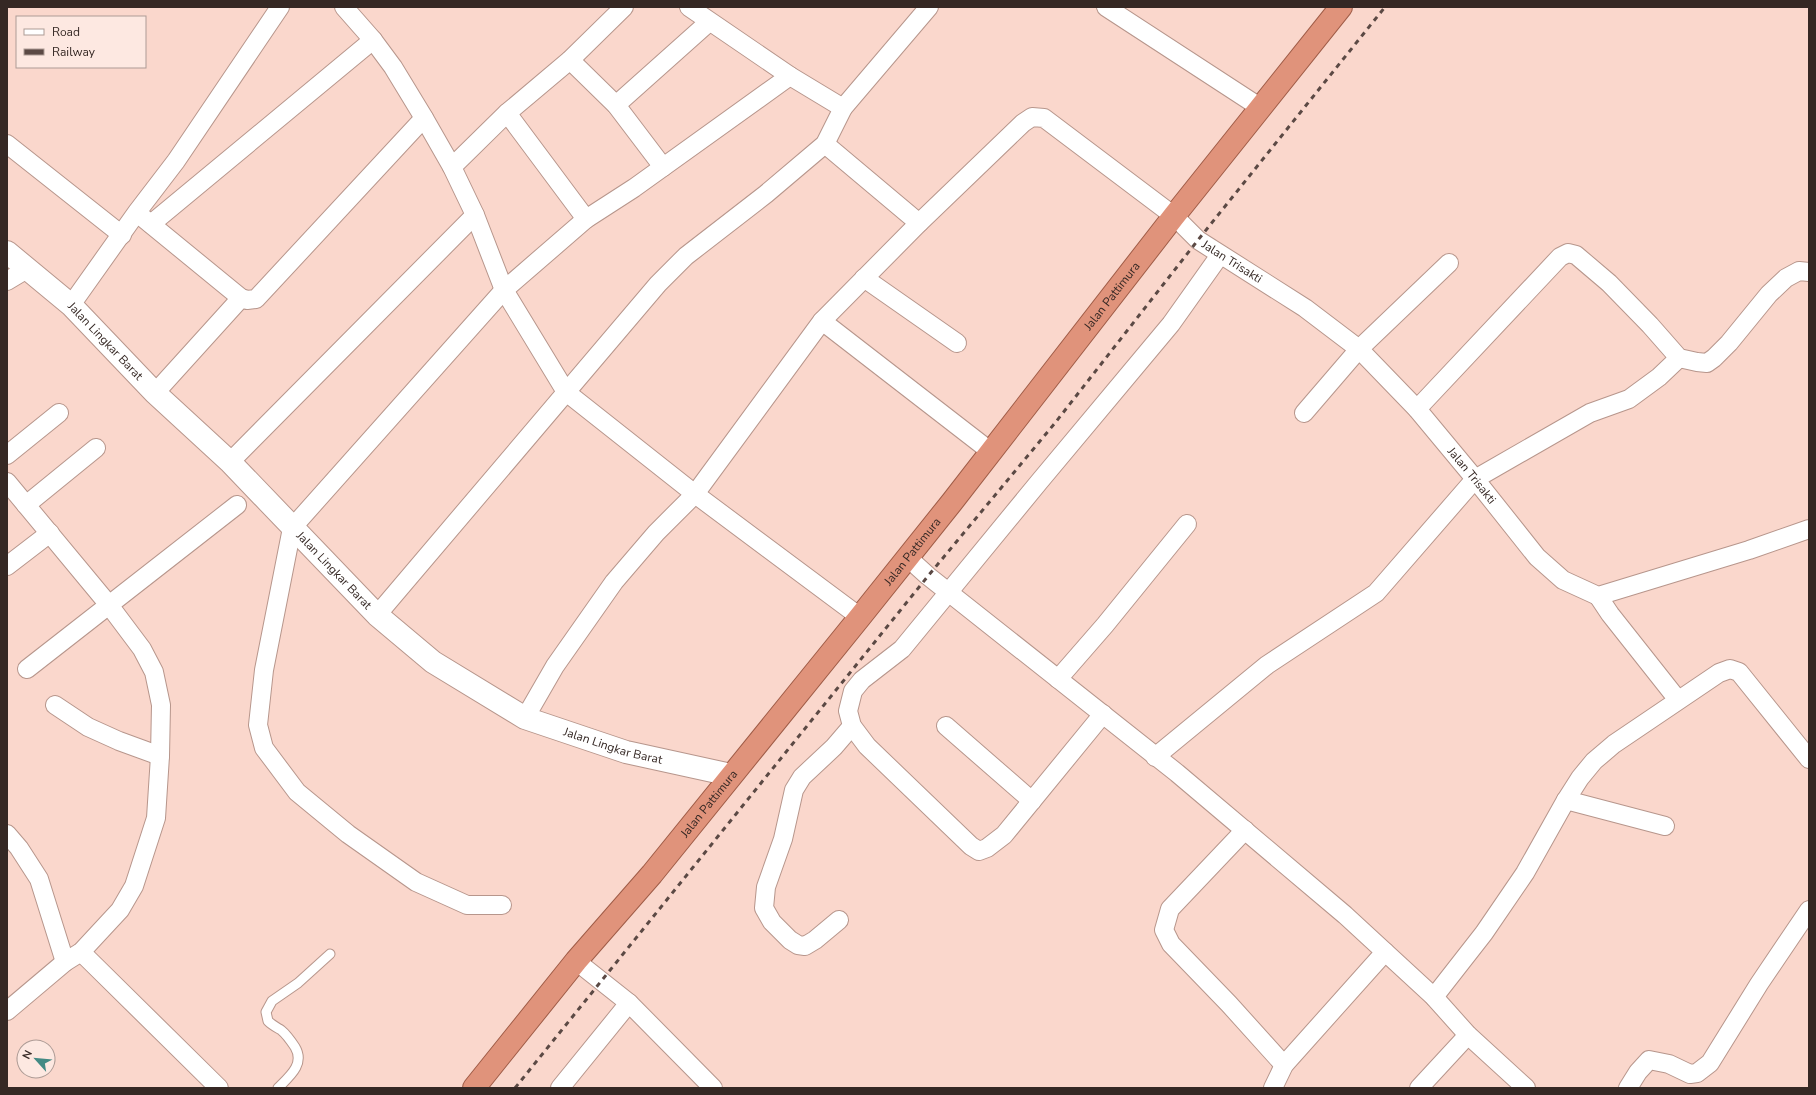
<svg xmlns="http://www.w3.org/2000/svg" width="1816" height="1095" viewBox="0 0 1816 1095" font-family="'Nunito Sans',sans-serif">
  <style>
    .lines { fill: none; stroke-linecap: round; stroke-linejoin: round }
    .service-casing { stroke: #b7968c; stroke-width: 11 }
    .minor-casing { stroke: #b7968c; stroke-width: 20 }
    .tertiary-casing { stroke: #b7968c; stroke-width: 24 }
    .trunk-casing { stroke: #9f5c47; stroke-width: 24 }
    .service { stroke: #fff; stroke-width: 9 }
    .minor { stroke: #fff; stroke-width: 18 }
    .tertiary { stroke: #fff; stroke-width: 22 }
    .trunk { stroke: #e0937b; stroke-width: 22 }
    .rail { stroke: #5b4944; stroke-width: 3; stroke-dasharray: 5 5; stroke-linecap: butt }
    .labels { text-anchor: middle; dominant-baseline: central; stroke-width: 4; stroke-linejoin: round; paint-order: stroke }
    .street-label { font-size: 12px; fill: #352824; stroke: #fde8e1 }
  </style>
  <rect width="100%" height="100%" fill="#fad7cc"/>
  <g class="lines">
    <defs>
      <path id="service" d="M278,1088c12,-12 27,-24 17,-41 -4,-6 -9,-13 -14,-17 -5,-3 -9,-5 -13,-9l-2,-9 6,-11 26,-18 32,-29"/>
      <g id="minor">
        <path d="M344,7l29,33 20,27 31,51 28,49 23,48 29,75 62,102 129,102 165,123"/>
        <path d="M689,7l101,69 53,32"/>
        <path d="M1106,7l155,101"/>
        <path d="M570,60l46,45 47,62"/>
        <path d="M616,105l93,-83"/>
        <path d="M507,113l79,106"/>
        <path d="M7,144l115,91"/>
        <path d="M825,144l94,79"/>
        <path d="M452,167l55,-54 63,-53 54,-53"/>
        <path d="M142,217l99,81"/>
        <path d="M151,224l222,-184"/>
        <path d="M864,278l93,65"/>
        <path d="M7,281l20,-12"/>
        <path d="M71,305l66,-93 39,-51 104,-154"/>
        <path d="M822,321l168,130"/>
        <path d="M155,393l86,-95 6,2 9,-1 168,-181"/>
        <path d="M1417,409l143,-152 8,-4 8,2 33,28 41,42 29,33 18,4 10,1 7,-5 15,-15 40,-49 17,-16 13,-7 10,1"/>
        <path d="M1304,413l55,-64 90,-86"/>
        <path d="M7,455l52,-42"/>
        <path d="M230,462l245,-247"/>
        <path d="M7,482l102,123 33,44 12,23 7,33 -1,51 -4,62 -22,68 -14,24 -39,42 -16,10 -58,49"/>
        <path d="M26,505l70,-57"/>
        <path d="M907,557l21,19 249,197 168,142 89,82 34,38 58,53"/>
        <path d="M7,566l43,-33"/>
        <path d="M1598,596l12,18 68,86"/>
        <path d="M377,615l281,-331 28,-28 80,-62 59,-50 18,-36 86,-101"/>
        <path d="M27,669l210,-164"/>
        <path d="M1058,679l47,-54 82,-101"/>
        <path d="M55,705l33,22 31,14 41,15"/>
        <path d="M1103,714l-99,121 -17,13 -8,3 -8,-5 -104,-100 -15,-20 -4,-15 5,-20 9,-11 40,-31 137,-167 132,-158 49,-69"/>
        <path id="s1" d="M525,718l30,-52 59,-84 42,-49 39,-39 127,-173 97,-98 104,-100 9,-6 12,1 130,98 24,24 107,68 54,41 58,60 54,65 66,83 26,23 35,16 151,-46 60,-21"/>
        <path d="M946,726l86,75"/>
        <path d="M1155,757l112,-92 109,-72 99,-114 115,-66 39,-14 30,-22 20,-19"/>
        <path d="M1566,800l99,26"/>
        <path d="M1245,830l-75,79 -6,21 7,14 58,60 55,61"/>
        <path d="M7,834l12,14 20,31 26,83"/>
        <path d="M502,905h-35l-51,-23 -68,-48 -51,-42 -33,-44 -6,-23 6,-55 28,-142 212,-238 82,-71 48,-31 156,-112"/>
        <path d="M839,920l-24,20 -10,6 -7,-1 -8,-5 -18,-18 -8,-14 2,-21 17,-48 11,-49 8,-13 32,-30 18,-21"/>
        <path d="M81,952l138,136"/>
        <path d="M576,961l53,42 84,85"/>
        <path d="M1434,997l50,-64 41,-60 41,-73 14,-22 14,-17 20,-17 105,-71 11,-4 9,3 70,87"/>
        <path d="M560,1088l69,-85"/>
        <path d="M1273,1088l11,-23 101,-113"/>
        <path d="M1419,1088l49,-53"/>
        <path d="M1628,1088l10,-16 11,-12 20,4 21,10 7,-1 13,-10 49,-79 50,-74"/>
      </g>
      <g id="tertiary">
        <path id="s2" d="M7,252l64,53 84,88 75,69 147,153 56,47 92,56 101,34 105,23"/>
      </g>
      <g id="trunk">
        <path id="s3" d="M474,1088l102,-127 76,-87 208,-257 92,-115 222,-286 167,-209"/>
      </g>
    </defs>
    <use href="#service" class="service-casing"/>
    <use href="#minor" class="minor-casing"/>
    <use href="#tertiary" class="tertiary-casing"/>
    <use href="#trunk" class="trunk-casing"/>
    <use href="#service" class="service"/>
    <use href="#minor" class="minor"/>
    <use href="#tertiary" class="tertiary"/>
    <use href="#trunk" class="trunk"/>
    <path class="rail" d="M515,1088l413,-512 127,-153 143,-183 187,-233"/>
  </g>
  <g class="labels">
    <g class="street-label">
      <text stroke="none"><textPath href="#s1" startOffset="1039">Jalan Trisakti</textPath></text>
      <text stroke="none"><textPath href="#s3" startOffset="1017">Jalan Pattimura</textPath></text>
      <text stroke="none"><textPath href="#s2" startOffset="133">Jalan Lingkar Barat</textPath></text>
      <text stroke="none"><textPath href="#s1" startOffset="1363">Jalan Trisakti</textPath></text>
      <text stroke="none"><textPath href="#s3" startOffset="693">Jalan Pattimura</textPath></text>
      <text stroke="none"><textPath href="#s2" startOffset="457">Jalan Lingkar Barat</textPath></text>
      <text stroke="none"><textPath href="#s2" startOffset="792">Jalan Lingkar Barat</textPath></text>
      <text stroke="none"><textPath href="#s3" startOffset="369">Jalan Pattimura</textPath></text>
    </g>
  </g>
  <rect width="1816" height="1095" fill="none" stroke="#352824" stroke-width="16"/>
  <rect x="16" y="16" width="130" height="52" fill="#fde8e1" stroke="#ad9b95"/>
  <rect x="24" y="29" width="20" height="6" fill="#ffffff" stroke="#ad9b95"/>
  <text x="52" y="36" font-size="12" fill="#352824">Road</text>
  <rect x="24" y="49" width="20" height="6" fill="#5b4944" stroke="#ad9b95"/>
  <text x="52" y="56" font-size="12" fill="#352824">Railway</text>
  <g transform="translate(36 1059) rotate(297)"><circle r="19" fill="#fde8e1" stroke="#ad9b95"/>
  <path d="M0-3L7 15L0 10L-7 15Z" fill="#438a84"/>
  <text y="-6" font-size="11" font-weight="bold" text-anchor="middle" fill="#352824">N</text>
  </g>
</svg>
